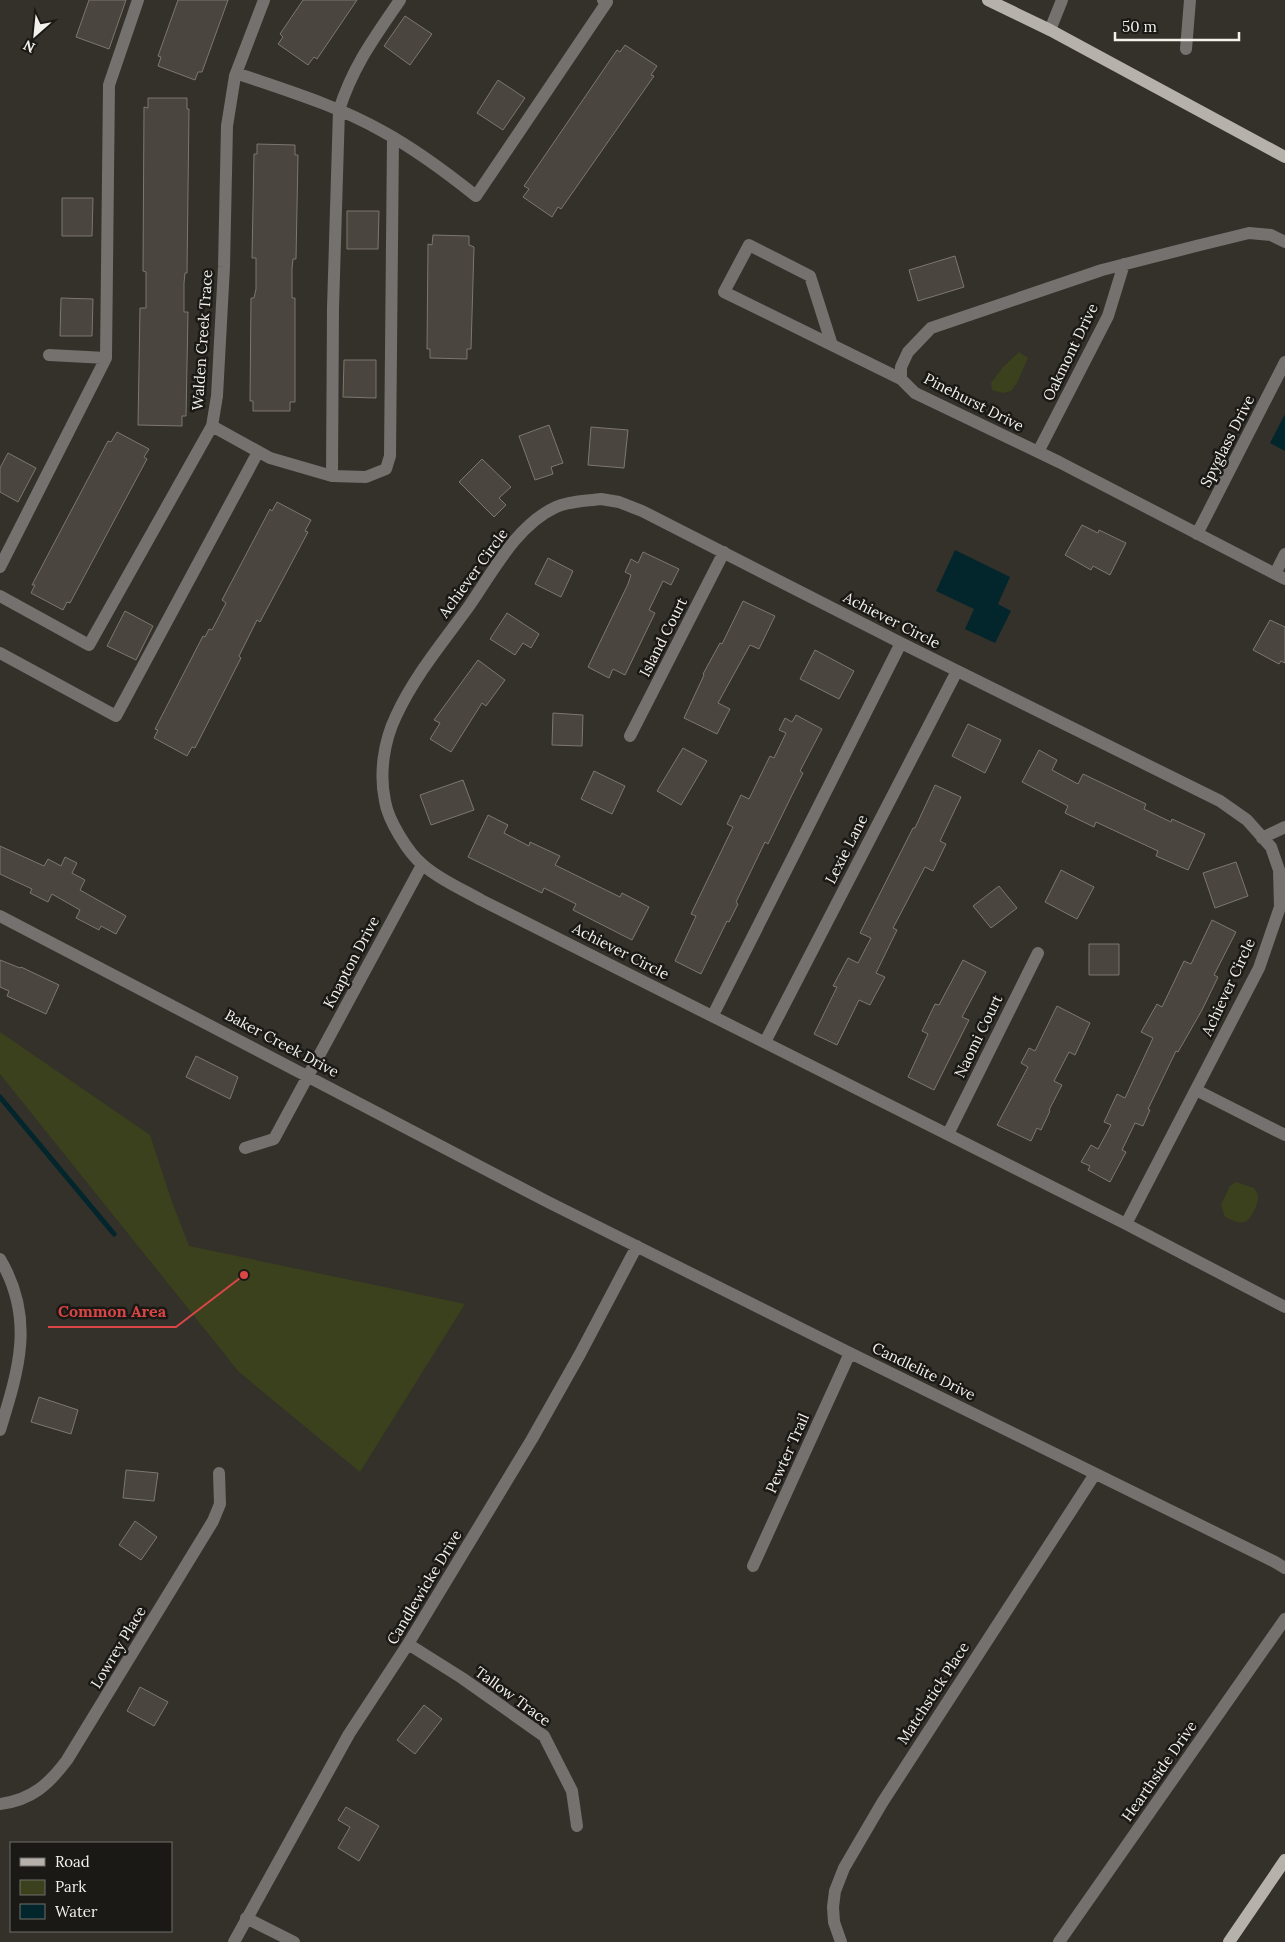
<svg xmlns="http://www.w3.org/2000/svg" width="1285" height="1942" viewBox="0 0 1285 1942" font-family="Lora,serif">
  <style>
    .green { fill: #3b411d }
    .water { fill: #03262c }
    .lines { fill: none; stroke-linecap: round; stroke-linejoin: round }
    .stream { stroke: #03262c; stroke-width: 5 }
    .building { fill: #4a453e; stroke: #7d776f }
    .minor { stroke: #74716e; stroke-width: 12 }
    .major { stroke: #b7b1ab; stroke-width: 12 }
    .labels { text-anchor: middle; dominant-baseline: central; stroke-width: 5; stroke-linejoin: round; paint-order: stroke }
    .street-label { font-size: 15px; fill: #f2f1ec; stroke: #1a1915 }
    .leader { fill: none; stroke: #da4645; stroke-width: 2 }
    .callout-dot { fill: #da4645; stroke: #1a1915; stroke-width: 2 }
    .callout-label { font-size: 16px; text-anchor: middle; font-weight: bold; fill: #da4645; stroke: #1a1915; stroke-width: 5; stroke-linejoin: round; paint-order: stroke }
  </style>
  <rect width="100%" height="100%" fill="#333129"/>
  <path class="green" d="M1019,352l9,6 -11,25 -6,8 -8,2 -11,-3 -1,-7 12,-16z
    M0,1032l150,103 21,64 18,47 276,58 -105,168 -121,-100 -239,-298z
    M1236,1182l18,6c1,1 4,7 4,8 1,6 -7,25 -14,26 -7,2 -13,-3 -19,-5l-4,-12 9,-19z"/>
  <path class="water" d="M1285,414v37l-15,-8z
    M955,550l55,27 -12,27 13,7 -16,32 -30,-14 9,-20 -38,-18z"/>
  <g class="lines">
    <path class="stream" d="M0,1097l114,137"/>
  </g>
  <path class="building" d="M89,0h37l-17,49 -33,-12z
    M178,0h50l-26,72h-4l-3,8 -37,-14 3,-9 -3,-1z
    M303,0h54l-40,59 -3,-2 -6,8 -30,-21 5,-7 -3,-3z
    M405,16l27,18 -22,31 -26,-19z
    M625,45l32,21 -6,9 3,1 -93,133 -3,-2 -6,10 -29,-20 6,-8 -5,-3 93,-136 3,2z
    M498,80l27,18 -22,32 -26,-17z
    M148,98h39v11h2l-2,164h-2l-1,10v29h4l-2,104h-4v10l-44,-1 2,-117h6v-36l-3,-1 1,-164 4,1z
    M257,144l38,1v10h3l-2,104h-3l-1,10v29h3v104h-5v9h-37v-10h-3l1,-103h3l2,-9v-31h-4l2,-104h3z
    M62,198h31l-1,38h-30z
    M347,211h32l-1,38h-31z
    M433,235l36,1v9l5,2 -3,102h-4v10l-37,-1v-9h-3l1,-105 4,1z
    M955,256l9,31 -46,14 -9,-31z
    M61,298l32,1 -1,37h-32z
    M344,360h32v38l-33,-1z
    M549,425l14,38 -12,4 2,7 -18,6 -16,-44z
    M591,427l37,3 -4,38 -36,-3z
    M117,432l32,17 -5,8 3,2 -77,144 -3,-1 -4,8 -32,-17 4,-8h-3l76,-144 3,1z
    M8,453l28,15 -18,34 -18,-10v-24z
    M482,459l29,28 -12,11 7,7 -12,12 -35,-35z
    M277,502l34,18 -6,11 3,1 -48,90 -3,-2 -18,36 2,2 -46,90 -3,-1 -5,9 -33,-18 4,-8 -3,-1 48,-93 2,1 4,-8 3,1 14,-27 -4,-3 48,-91 2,2z
    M1082,525l16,8 1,-3 27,13 -16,32 -17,-9 -2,4 -26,-15z
    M643,552l36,17 -8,16 -8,-4 -14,29 6,3 -30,62 -12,-6 -4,9 -21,-11 40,-83 3,-9 -6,-3 6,-13 7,4z
    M548,558l25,13 -12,26 -26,-13z
    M743,601l32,15 -16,33 -9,-4 -32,58 12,6 -13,25 -33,-16 20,-43 -1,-1 17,-31 2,1z
    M125,611l28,15 -17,34 -29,-14z
    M507,613l32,21 -8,14 -8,-5 -8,12 -25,-16z
    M1270,620l15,7v36l-4,-2 -2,3 -26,-14z
    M815,650l39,21 -15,28 -39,-20z
    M478,660l27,20 -19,26 -4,-3 -31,49 -21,-13 10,-16 -6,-3z
    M553,713l30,2 -1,31 -30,-1z
    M796,715l26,14 -22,42 3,2 -13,26 -22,45 -3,-2 -29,60 2,2 -9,18 -2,-1 -26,53 -26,-13 21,-45 -5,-2 42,-87 -6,-3 14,-29 8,4 21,-43 4,2 12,-25 -7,-3 6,-12 7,4z
    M968,724l33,16 -16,33 -33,-17z
    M683,748l24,13 -26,44 -24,-14z
    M1039,750l18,10 -5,10 26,14 5,-10 63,30 -2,5 27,13 1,-3 33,15 -17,36 -32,-14 2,-5 -62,-29 -2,5 -29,-14 3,-7 -46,-24z
    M594,771l31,15 -13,28 -31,-15z
    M463,780l11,30 -43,15 -11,-30z
    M935,785l26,12 -21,44 6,3 -13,27 -8,-4 -32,61 4,2 -21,43 9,4 -15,28 -11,-5 -22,45 -23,-11 23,-47 -4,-1 15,-28 10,5 13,-25 -11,-5 53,-105h2z
    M488,815l20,10 -4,8 25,13 1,-4 30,14 -5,9 65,32 2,-4 27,14 -17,33 -59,-30 3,-6 -32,-16 -2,5 -74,-36z
    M0,846l44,20 4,-7 13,7 4,-9 12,6 -5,10 13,7 -5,10 46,26 -10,18 -15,-8 -2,4 -23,-12 4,-8 -28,-16 -4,8 -18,-9 2,-4 -32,-15z
    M1236,862l12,34 -33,12 -12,-35z
    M1061,870l33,17 -17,32 -32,-17z
    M999,886l18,22 -26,20 -18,-22z
    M1212,920l24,12 -22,43 4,2 -16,33 -24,42 -2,-1 -28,58 2,1 -7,16 -8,-3 -13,27 4,2 -16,30 -22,-12 2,-4 -9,-4 10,-17 7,4 13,-24 -7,-3 13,-28 8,4 28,-60 -12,-6 16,-28 5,3 22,-46 7,3z
    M1089,944h30v31h-30z
    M0,960l20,8 1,-1 38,18 -13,29 -39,-18 2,-5 -9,-4z
    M963,960l23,12 -24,45 7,3 -35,70 -26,-13 20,-43 -6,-3 13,-27 4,1z
    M1057,1006l33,17 -15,32 -6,-3 -15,29 8,4 -13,25 1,1 -9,19 -4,-2 -6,13 -34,-16 31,-58 -7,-4 8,-15 6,3z
    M196,1056l42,21 -8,22 -44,-22z
    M39,1397l39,13 -7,24 -40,-12z
    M126,1470l32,3 -4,28 -31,-3z
    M135,1521l22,16 -16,23 -22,-15z
    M140,1687l28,15 -14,24 -27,-15z
    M424,1705l18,14 -27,35 -18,-14z
    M346,1807l33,19 -20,35 -21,-13 12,-21 -12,-7z"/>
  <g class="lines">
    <path class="minor" d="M1050,30l12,-30
      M1186,49l4,-49
      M236,73c49,17 100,32 146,58 33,18 64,41 94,65l131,-194 -4,-2
      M1285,242l-14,-7 -22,-2 -53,13 -94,24 -171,58 -23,24 -7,15v12l14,14 144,69 226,117
      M832,345l-22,-69 -61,-31 -25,47 177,87
      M49,355l57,3
      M212,426l58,32 62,18 34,1 20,-8 4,-13 3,-318
      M1038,452l70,-136 16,-52
      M332,476l1,-168 6,-198c14,-44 35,-72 61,-110
      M601,499l18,3 23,9 259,132 319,158 27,19 24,27 8,23 1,37 -21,61 -133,256 -645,-324c-19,-11 -41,-20 -58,-35 -15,-12 -35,-45 -38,-64 -6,-28 -1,-60 11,-85 18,-39 46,-73 71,-107 24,-34 49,-84 89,-102 13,-6 30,-6 45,-8z
      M1197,534l88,-172
      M0,567l106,-209 3,-273 29,-85
      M1275,574l10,-20
      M0,596l89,49 123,-219 5,-30 7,-129 3,-141 8,-50 29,-76
      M0,653l116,63 142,-264
      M630,736l94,-184
      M1262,838l23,-11
      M0,916l548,286 302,151 425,209 10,6
      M713,1015l188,-372
      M765,1042l192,-371
      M1196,1090l89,45
      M948,1134l90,-181
      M245,1148l29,-9 148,-274
      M1126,1224l159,83
      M0,1259c35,59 19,110 0,171
      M753,1566l97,-213
      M408,1644l54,34 82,58 28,55 5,35
      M0,1804c32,-4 49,-20 67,-44l146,-239 7,-17 -1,-31
      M246,1918l48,24
      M234,1942l115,-208 59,-90 124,-205 48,-85 57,-108
      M841,1942l-7,-20 -1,-15 2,-16 9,-23 38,-65 213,-329
      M1059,1942l226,-323"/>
    <path class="major" d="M988,0l62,30 235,127
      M1229,1942l56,-82"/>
  </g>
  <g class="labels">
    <g class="street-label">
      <text transform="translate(202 340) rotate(-86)">Walden Creek Trace</text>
      <text transform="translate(1070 352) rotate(-64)">Oakmont Drive</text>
      <text transform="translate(974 402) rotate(27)">Pinehurst Drive</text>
      <text transform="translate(1227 441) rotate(-63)">Spyglass Drive</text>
      <text transform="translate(473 573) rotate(-54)">Achiever Circle</text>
      <text transform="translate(892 620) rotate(27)">Achiever Circle</text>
      <text transform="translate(663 637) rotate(-63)">Island Court</text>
      <text transform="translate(846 849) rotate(-63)">Lexie Lane</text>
      <text transform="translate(621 951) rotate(27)">Achiever Circle</text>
      <text transform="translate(351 962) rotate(-62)">Knapton Drive</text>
      <text transform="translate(1228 987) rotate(-65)">Achiever Circle</text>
      <text transform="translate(978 1036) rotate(-64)">Naomi Court</text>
      <text transform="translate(282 1043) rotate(28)">Baker Creek Drive</text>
      <text transform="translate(924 1371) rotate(26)">Candlelite Drive</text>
      <text transform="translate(787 1453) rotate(-66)">Pewter Trail</text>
      <text transform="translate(424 1587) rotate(-59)">Candlewicke Drive</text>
      <text transform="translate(118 1647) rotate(-59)">Lowrey Place</text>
      <text transform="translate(933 1693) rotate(-57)">Matchstick Place</text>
      <text transform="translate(513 1696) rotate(36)">Tallow Trace</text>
      <text transform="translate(1159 1771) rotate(-55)">Hearthside Drive</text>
    </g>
  </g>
  <path class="leader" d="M244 1275L176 1327H48"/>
  <circle class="callout-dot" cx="244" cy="1275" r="5"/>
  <g class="callout-label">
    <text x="112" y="1317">Common Area</text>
  </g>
  <rect x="10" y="1842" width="162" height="90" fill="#1a1915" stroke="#706f6b"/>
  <rect x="20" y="1858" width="25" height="8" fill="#b7b1ab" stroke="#706f6b"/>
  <text x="55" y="1867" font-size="15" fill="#f2f1ec">Road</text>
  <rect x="20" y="1880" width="25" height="15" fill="#3b411d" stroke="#706f6b"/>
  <text x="55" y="1892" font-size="15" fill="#f2f1ec">Park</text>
  <rect x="20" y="1904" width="25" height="15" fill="#03262c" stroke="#706f6b"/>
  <text x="55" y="1917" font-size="15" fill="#f2f1ec">Water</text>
  <g transform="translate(35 35) rotate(207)" stroke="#1a1915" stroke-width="4" paint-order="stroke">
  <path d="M0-4L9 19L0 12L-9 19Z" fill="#f2f1ec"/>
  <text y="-8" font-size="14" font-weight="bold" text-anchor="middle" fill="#f2f1ec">N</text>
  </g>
  <path d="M1115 32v8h124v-8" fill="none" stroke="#f2f1ec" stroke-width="2.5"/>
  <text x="1122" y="32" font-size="15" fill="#f2f1ec" stroke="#1a1915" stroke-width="4" paint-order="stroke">50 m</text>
</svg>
